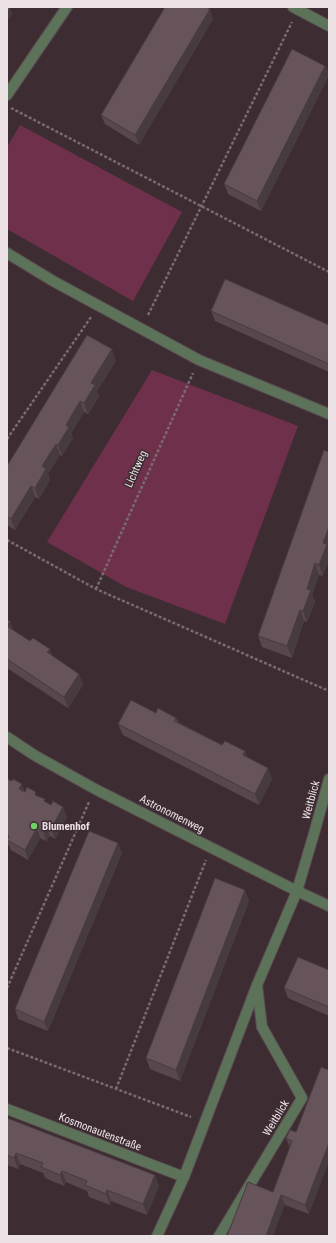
<svg xmlns="http://www.w3.org/2000/svg" width="336" height="1243" viewBox="0 0 336 1243" font-family="'Roboto Condensed',sans-serif">
  <style>
    .green { fill: #6f304b }
    .lines { fill: none; stroke-linecap: round; stroke-linejoin: round }
    .service-casing { stroke: #594a4f; stroke-width: 12 }
    .minor-casing { stroke: #594a4f; stroke-width: 12 }
    .path { stroke: #796b70; stroke-width: 2.5; stroke-dasharray: 3 2; stroke-linecap: butt }
    .service { stroke: #5c7359; stroke-width: 10 }
    .minor { stroke: #5c7359; stroke-width: 10 }
    .wall { fill: #58484d }
    .shaded-wall { fill: #473b3f }
    .building { fill: #66545a; stroke: #473b3f }
    .poi-dot { fill: #6cd362; stroke: #3d2d33; stroke-width: 1.5 }
    .labels { text-anchor: middle; dominant-baseline: central; stroke-width: 3; stroke-linejoin: round; paint-order: stroke }
    .street-label { font-size: 11px; fill: #ece2e5; stroke: #3d2d33 }
    .poi-label { font-size: 11px; font-weight: bold; fill: #ece2e5; stroke: #3d2d33; text-anchor: start }
  </style>
  <rect width="100%" height="100%" fill="#3d2d33"/>
  <path class="green" d="M20,125l162,87 -49,89 -126,-72v-82z
    M152,370l146,56 -73,198 -99,-37 -79,-45z"/>
  <g class="lines">
    <defs>
      <path id="service" d="M7,1109l177,68
        M219,1236l83,-138 -40,-71 -5,-42"/>
      <path id="minor" d="M293,7l36,19
        M7,95l60,-88
        M7,253l46,28 146,79 130,54
        M7,737l27,18 61,34 202,102 32,15
        M157,1236l27,-59 73,-192 40,-94 18,-61 14,-51"/>
    </defs>
    <use href="#service" class="service-casing"/>
    <use href="#minor" class="minor-casing"/>
    <path class="path" d="M11,108l318,164
      M148,315l144,-293
      M7,439l84,-122
      M7,540l89,49 233,102
      M96,589l97,-216
      M7,988l82,-186
      M7,1048l184,69
      M116,1089l90,-229"/>
    <use href="#service" class="service"/>
    <use href="#minor" class="minor"/>
  </g>
  <path class="wall" d="M213,19l-74,126 -34,-21 -4,-9z
    M325,66l4,9 -68,136 -33,-17 -4,-10z
    M211,311l118,14v47l-114,-51z
    M116,361l-19,30 2,6 -11,17 -4,-2 -13,21 2,5 -11,18 -2,-1 -12,19 2,6 -11,19 -4,-2 -20,33 -8,-5v-59z
    M324,450l-1,126 -4,-1 -7,20 3,7 -8,20 -3,-1 -12,37 -30,-11 -4,-11z
    M7,620l3,1 3,9 66,44 4,11 -15,23 -61,-40z
    M156,713l20,5 2,4 44,23 23,6 2,6 21,11 4,11 -13,26 -136,-70 -5,-11z
    M7,779l18,13 13,4 8,7 5,2 12,2 4,10 -12,22 -5,-3 -4,5 -6,-3 -12,22 -17,-10 -3,-6 -1,-1z
    M122,853l-74,178 -30,-12 -3,-10z
    M245,890l4,11 -69,180 -30,-12 -4,-11z
    M329,970v46l-41,-18 -4,-10z
    M7,1118l152,68 -12,29 -36,-14 -1,4 -21,-8 -2,-6 -21,-9 -2,4 -19,-8 -2,-5 -23,-9 -2,5 -11,-4z
    M290,1130l19,84 -24,-9 -12,-13 17,-44 -4,-10z"/>
  <path class="shaded-wall" d="M10,8l2,6 -5,8v-9z
    M210,9l3,10 -74,126 -4,-10z
    M325,66l4,9 -68,136 -4,-10z
    M112,349l4,12 -19,30 2,6 -11,17 -4,-11 7,-20z
    M80,401l4,11 -13,21 2,5 -11,18 -4,-11 8,-20z
    M56,444l4,11 -12,19 2,6 -11,19 -4,-11 7,-22z
    M31,486l4,11 -20,33 -4,-11z
    M329,527v34l-6,15 -4,-11 4,-22z
    M315,563l4,12 -7,20 3,7 -8,20 -4,-11 4,-22z
    M300,610l4,11 -12,37 -5,-12z
    M10,621l4,12 -7,-7z
    M50,649l4,11 -7,-8z
    M79,674l4,11 -15,23 -4,-11z
    M245,751l4,11 -6,-7z
    M268,768l4,11 -13,26 -4,-11z
    M22,784l4,10 -7,-5z
    M63,807l4,10 -12,22 -4,-10z
    M46,826l4,10 -4,5 -3,-10z
    M37,828l3,10 -12,22 -3,-10z
    M118,843l4,10 -74,178 -4,-9z
    M245,890l4,11 -69,180 -4,-11z
    M329,1143v19l-20,52 -4,-9z
    M16,1153l4,11 -2,5 -4,-11z
    M62,1171l4,11 -2,4 -4,-11z
    M155,1175l4,11 -12,29 -4,-11z
    M107,1190l4,11 -1,4 -4,-11z
    M281,1195l4,10 -12,31h-7z"/>
  <path class="building" d="M7,7l3,1 -3,5z
    M165,7h41l4,2 -75,126 -34,-20z
    M292,49l33,17 -68,135 -33,-17z
    M225,279l104,46v39l-118,-53z
    M87,335l25,14 -21,34 4,2 -11,18 -4,-2 -14,24 3,2 -11,18 -2,-1 -14,22 4,3 -11,19 -4,-2 -20,33 -4,-3v-50z
    M324,450l5,2v75l-6,16 4,1 -8,21 -4,-2 -8,26 4,1 -8,21 -3,-1 -13,36 -29,-10z
    M7,620l3,1 -3,5z
    M7,626l23,15 3,-3 17,11 -3,3 32,22 -15,23 -57,-38z
    M131,700l25,13 2,-5 18,10 -2,3 48,24 3,-4 20,10 -2,4 25,13 -13,26 -137,-70z
    M7,779l5,2 1,-2 9,5 -3,5 6,3 2,-5 9,5 -1,3 10,4 -1,2 7,4 2,-4 10,6 -12,22 -5,-3 -3,5 -6,-3 -12,22 -18,-10 2,-4 -2,-1z
    M89,831l29,12 -74,179 -29,-13z
    M215,878l30,12 -69,180 -30,-12z
    M298,957l31,13v37l-45,-19z
    M321,1067l8,3v73l-24,62 -24,-10 -15,41h-39l21,-54 25,10 19,-51 -6,-3 4,-8 6,2z
    M7,1118l148,57 -12,29 -36,-14 -1,4 -21,-9 2,-4 -25,-10 -2,4 -19,-8 2,-4 -27,-10 -2,5 -7,-3z"/>
  <circle class="poi-dot" cx="34" cy="826" r="4"/>
  <g class="labels">
    <g class="street-label">
      <text transform="translate(136 469) rotate(-66)">Lichtweg</text>
      <text transform="translate(311 800) rotate(-75)">Weitblick</text>
      <text transform="translate(172 814) rotate(27)">Astronomenweg</text>
      <text transform="translate(276 1118) rotate(-59)">Weitblick</text>
      <text transform="translate(100 1132) rotate(21)">Kosmonautenstraße</text>
    </g>
    <g class="poi-label">
      <text x="42" y="826">Blumenhof</text>
    </g>
  </g>
  <rect width="336" height="1243" fill="none" stroke="#ece2e5" stroke-width="16"/>
</svg>
